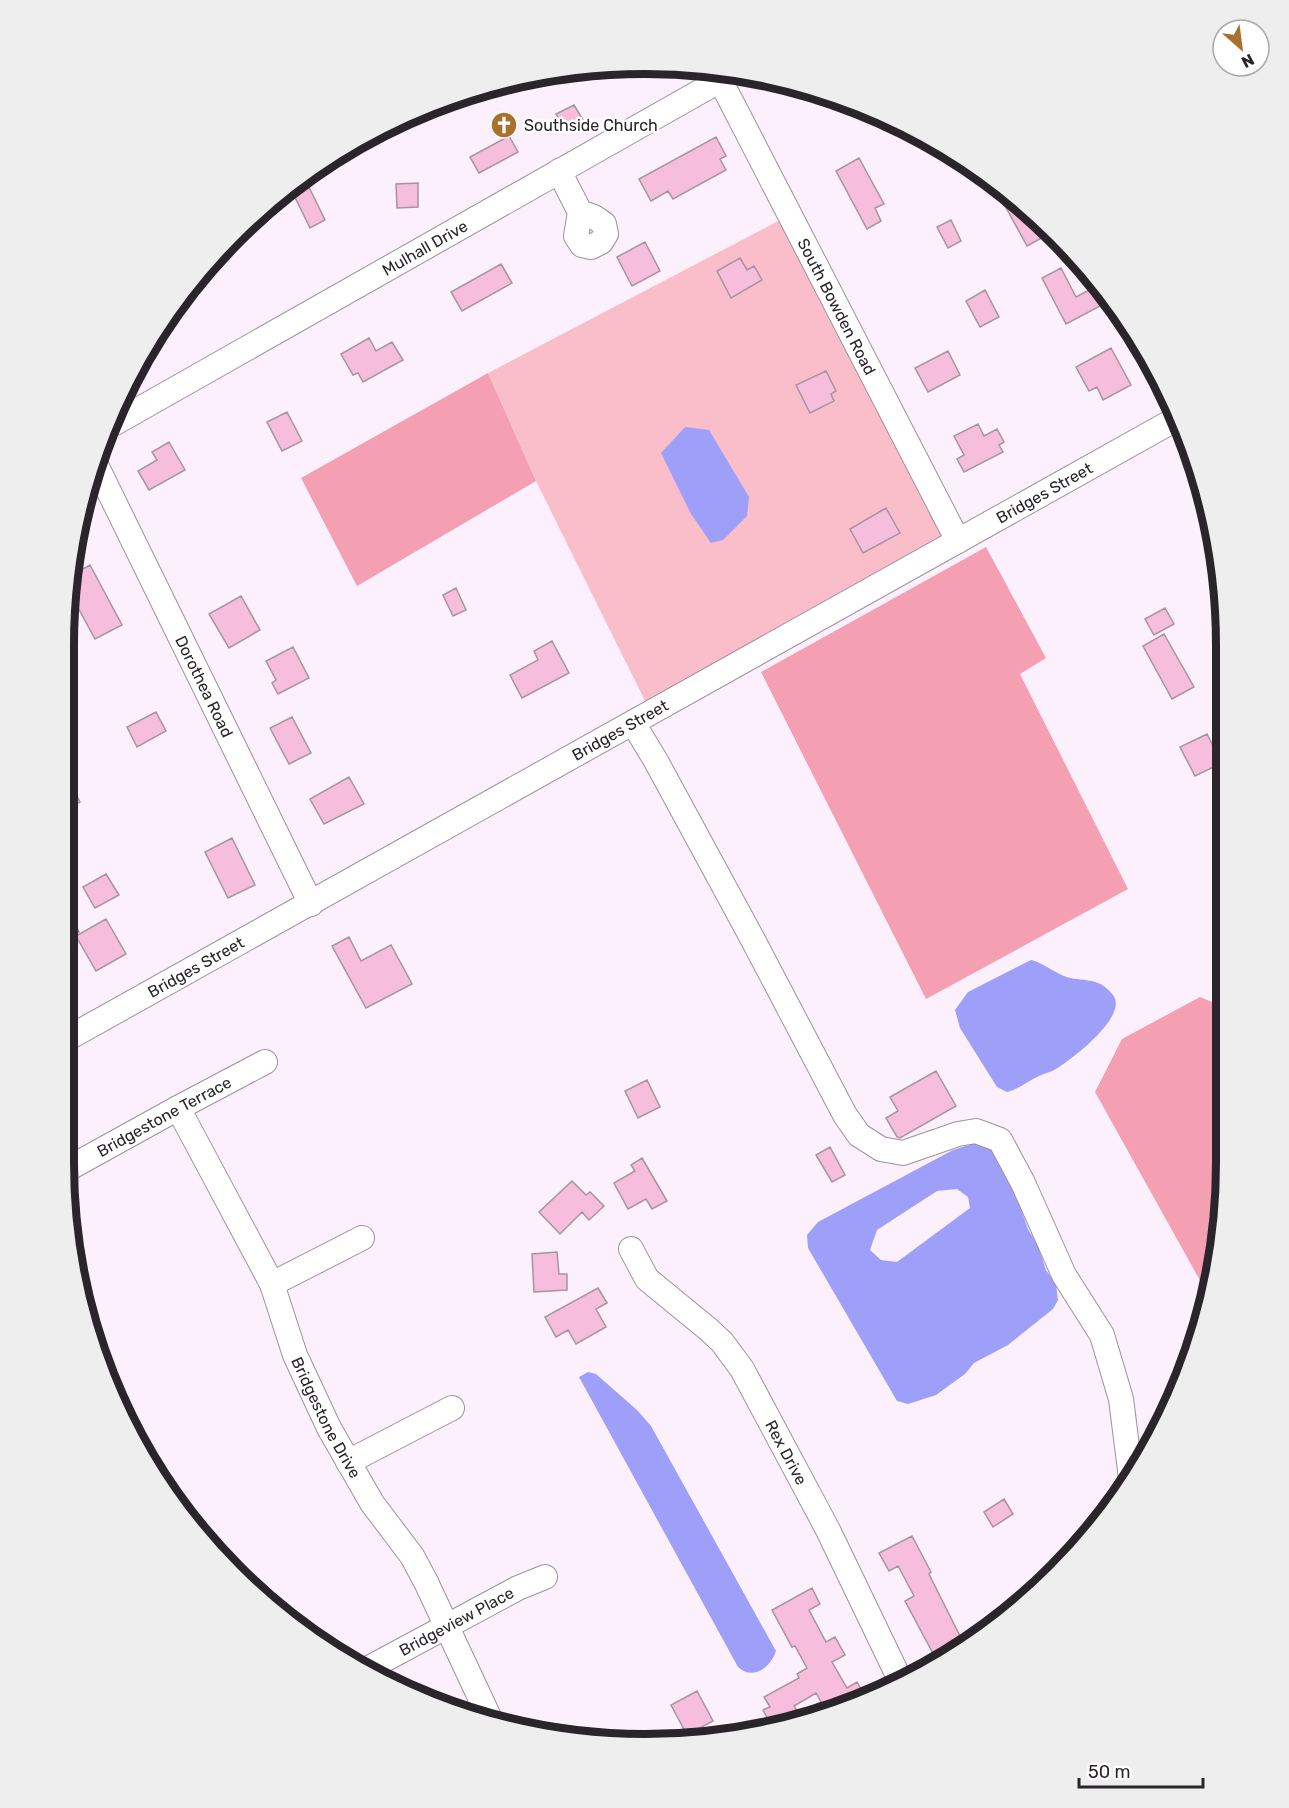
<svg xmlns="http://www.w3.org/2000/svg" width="1289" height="1808" viewBox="0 0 1289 1808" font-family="Rubik,sans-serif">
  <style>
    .green { fill: #fabeca }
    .forest { fill: #f49fb2 }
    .water { fill: #9e9ff9; fill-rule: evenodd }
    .building { fill: #f7bddd; stroke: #a5959e; stroke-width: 1.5 }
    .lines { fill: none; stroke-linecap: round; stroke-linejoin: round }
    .minor-casing { stroke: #9d919d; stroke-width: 26 }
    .minor { stroke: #fff; stroke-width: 24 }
    .labels { text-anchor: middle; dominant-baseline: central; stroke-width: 5; stroke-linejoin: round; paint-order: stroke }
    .poi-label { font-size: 16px; fill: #2a252a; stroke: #fff; text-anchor: start }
    .street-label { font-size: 16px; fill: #2a252a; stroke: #fff }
    .rim { fill: none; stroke: #2a252a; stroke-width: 8 }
  </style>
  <rect width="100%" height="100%" fill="#fdf0fd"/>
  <path class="green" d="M782,219l163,316 -297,172 -112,-226 -48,-108z"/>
  <path class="forest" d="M488,373l48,108 -179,105 -56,-108z
    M986,547l60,111 -26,16 108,215 -202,110 -165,-327z
    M1200,997l24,10 1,194 -13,77 -10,6 -107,-192 27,-53z"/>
  <path class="water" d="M685,427l24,3 40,67 -2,19 -24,24 -12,3 -20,-29 -30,-61z
    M1031,960c12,3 21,11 33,16 18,7 34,-1 49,19 16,21 -41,64 -57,74 -5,3 -11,4 -17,7 -11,5 -20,13 -32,16l-10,-5 -37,-59 -5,-18 13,-18z
    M972,1144h12l13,7 9,16 22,62 10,17 8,24 10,14 2,16 -5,9 -45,36 -34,18 -9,11 -29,21 -28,9 -11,-3 -89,-153 -1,-13 11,-13 135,-72zM957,1189l11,8 2,11 -73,54 -16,-2 -11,-10 7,-20 60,-39z
    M588,1372l8,2 41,36 14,16 125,225c-5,16 -23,30 -38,16l-159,-290z"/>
  <path class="building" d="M574,105l9,15 -18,10 -9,-16z
    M509,136l9,16 -39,21 -9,-16z
    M716,137l10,19 -6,3 6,11 -53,29 -5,-8 -17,10 -12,-22z
    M859,158l25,46 -9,4 6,13 -14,8 -31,-58z
    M305,179l20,41 -15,8 -20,-41z
    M418,183v24l-21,1 -1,-24z
    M1015,198l25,24 7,13 -20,11 -23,-42z
    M951,220l10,21 -13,7 -11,-21z
    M645,242l15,29 -28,15 -15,-29z
    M740,258l7,12 7,-4 8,14 -31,18 -14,-27z
    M501,264l11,19 -50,28 -11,-19z
    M1061,268l15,29 17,-9 9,17 -36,19 -24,-46z
    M985,290l14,27 -19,10 -14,-26z
    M369,338l7,13 16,-9 11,18 -40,22 -5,-9 -5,2 -12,-21z
    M1111,348l20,37 -28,15 -6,-13 -8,4 -13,-24z
    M948,351l12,24 -32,17 -13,-24z
    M826,371l10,20 -5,3 3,7 -24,12 -14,-28z
    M287,412l15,29 -20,10 -15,-29z
    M978,424l6,12 13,-7 7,13 -5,3 4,7 -39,20 -7,-13 7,-4 -10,-19z
    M169,442l16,28 -36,20 -11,-19 19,-11 -5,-8z
    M886,508l14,25 -37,20 -13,-24z
    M90,565l32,60 -27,14 -27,-50 2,-13z
    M456,588l10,22 -13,6 -10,-21z
    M241,596l19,34 -31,18 -20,-34z
    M1165,608l9,16 -20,11 -9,-16z
    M1164,634l30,53 -22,12 -29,-53z
    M552,641l17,32 -47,25 -12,-23 28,-15 -4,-9z
    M293,647l16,31 -31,16 -6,-11 4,-3 -10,-19z
    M156,712l10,19 -29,16 -10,-20z
    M292,717l19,36 -22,11 -19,-36z
    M1207,734l15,29 -27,13 -15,-29z
    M63,769l17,33 -17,9z
    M349,777l15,27 -40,20 -14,-25z
    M232,838l23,47 -27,13 -23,-46z
    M106,874l13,21 -24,13 -12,-21z
    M63,903l16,29 -16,9z
    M106,919l20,35 -30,17 -20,-35z
    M349,937l12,24 30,-16 21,39 -46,24 -34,-62z
    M936,1071l20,35 -56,32 -3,-1 -11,-19 12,-7 -8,-14z
    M647,1080l13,27 -22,11 -13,-27z
    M830,1147l15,28 -13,7 -16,-27z
    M642,1158l25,43 -15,8 -6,-10 -18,10 -14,-26 21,-12 -4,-6z
    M572,1181l14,14 4,-3 14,14 -15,14 -7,-8 -22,22 -21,-22z
    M557,1252l2,22h8v16l-33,2 -2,-38z
    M598,1288l9,15 -11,6 10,18 -30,17 -8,-14 -12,7 -11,-20z
    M1004,1499l9,15 -20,13 -9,-15z
    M912,1536l19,36 -2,2 35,70 -27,17 -32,-60 9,-5 -16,-30 -9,5 -10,-18z
    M812,1588l8,16 -11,6 17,32 9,-5 10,18 -13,7 15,26 10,-6 8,14 -46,14 -2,-6 4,-2 -5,-9 -22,13 6,10 -29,9 -8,-15 7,-3 -6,-10 35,-19 -2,-4 10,-6 -12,-22 -3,1 -20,-37z
    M697,1691l16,30 -26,14 -16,-30z"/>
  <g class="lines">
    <defs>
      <g id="minor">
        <path id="s1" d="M715,70l243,471"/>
        <path d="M559,171l21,41 -4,24 6,9 9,2 10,-5 5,-8 -2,-10 -10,-7 -14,-5"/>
        <path id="s2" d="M115,423l618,-350"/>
        <path id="s3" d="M98,469l213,435"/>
        <path d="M633,723l23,38 96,177 93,177 14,20 22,14 22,4 55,-19 18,-3 24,9 23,43 41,92 38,60 19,64 10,79"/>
        <path id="s4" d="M63,1041l1113,-622"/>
        <path id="s5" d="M178,1108l94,176 23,71 34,73 43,75 40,53 14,26 64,137"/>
        <path id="s6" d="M64,1171l114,-63 87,-46"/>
        <path id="s7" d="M631,1249l16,30 61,50 14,13 20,27 86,161 74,154"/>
        <path d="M272,1284l90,-46"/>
        <path d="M348,1462l104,-54"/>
        <path id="s8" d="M369,1668l149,-80 27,-11"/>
      </g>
    </defs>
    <use href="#minor" class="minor-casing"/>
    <use href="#minor" class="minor"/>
  </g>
  <defs>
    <symbol id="church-disc" viewBox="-11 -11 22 22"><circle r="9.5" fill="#a9712e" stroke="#fff"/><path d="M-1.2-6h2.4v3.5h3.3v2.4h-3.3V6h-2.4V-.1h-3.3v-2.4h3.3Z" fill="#fff"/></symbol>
  </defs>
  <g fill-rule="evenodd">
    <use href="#church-disc" x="489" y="110" width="30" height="30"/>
  </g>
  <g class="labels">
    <g class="poi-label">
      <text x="524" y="125">Southside Church</text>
    </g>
    <g class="street-label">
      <text stroke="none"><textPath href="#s2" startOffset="356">Mulhall Drive</textPath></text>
      <text stroke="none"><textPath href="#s1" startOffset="266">South Bowden Road</textPath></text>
      <text stroke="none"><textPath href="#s4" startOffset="1124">Bridges Street</textPath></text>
      <text stroke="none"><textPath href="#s3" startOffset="242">Dorothea Road</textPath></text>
      <text stroke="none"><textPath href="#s4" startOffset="638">Bridges Street</textPath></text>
      <text stroke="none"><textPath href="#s4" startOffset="152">Bridges Street</textPath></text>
      <text stroke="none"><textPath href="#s6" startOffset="114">Bridgestone Terrace</textPath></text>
      <text stroke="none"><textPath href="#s5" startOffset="344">Bridgestone Drive</textPath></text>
      <text stroke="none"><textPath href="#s7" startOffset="260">Rex Drive</textPath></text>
      <text stroke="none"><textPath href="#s8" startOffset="99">Bridgeview Place</textPath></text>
    </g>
  </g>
  <path d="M0 0H1289V1808H0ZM645 74H645A571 571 0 0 1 1216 645V1163A571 571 0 0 1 645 1734H645A571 571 0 0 1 74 1163V645A571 571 0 0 1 645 74Z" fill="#eee" fill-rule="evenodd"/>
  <path class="rim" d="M645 74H645A571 571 0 0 1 1216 645V1163A571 571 0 0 1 645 1734H645A571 571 0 0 1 74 1163V645A571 571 0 0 1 645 74Z"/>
  <g transform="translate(1241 48) rotate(152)"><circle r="28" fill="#ffffff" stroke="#aaa8aa" stroke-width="1.5"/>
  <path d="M0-4.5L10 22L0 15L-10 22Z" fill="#a9712e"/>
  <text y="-9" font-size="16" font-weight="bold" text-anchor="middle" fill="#2a252a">N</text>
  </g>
  <path d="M1079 1778v9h124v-9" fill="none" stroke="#2a252a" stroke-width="3"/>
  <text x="1088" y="1778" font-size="18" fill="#2a252a" stroke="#ffffff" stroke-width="4.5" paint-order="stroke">50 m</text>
</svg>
